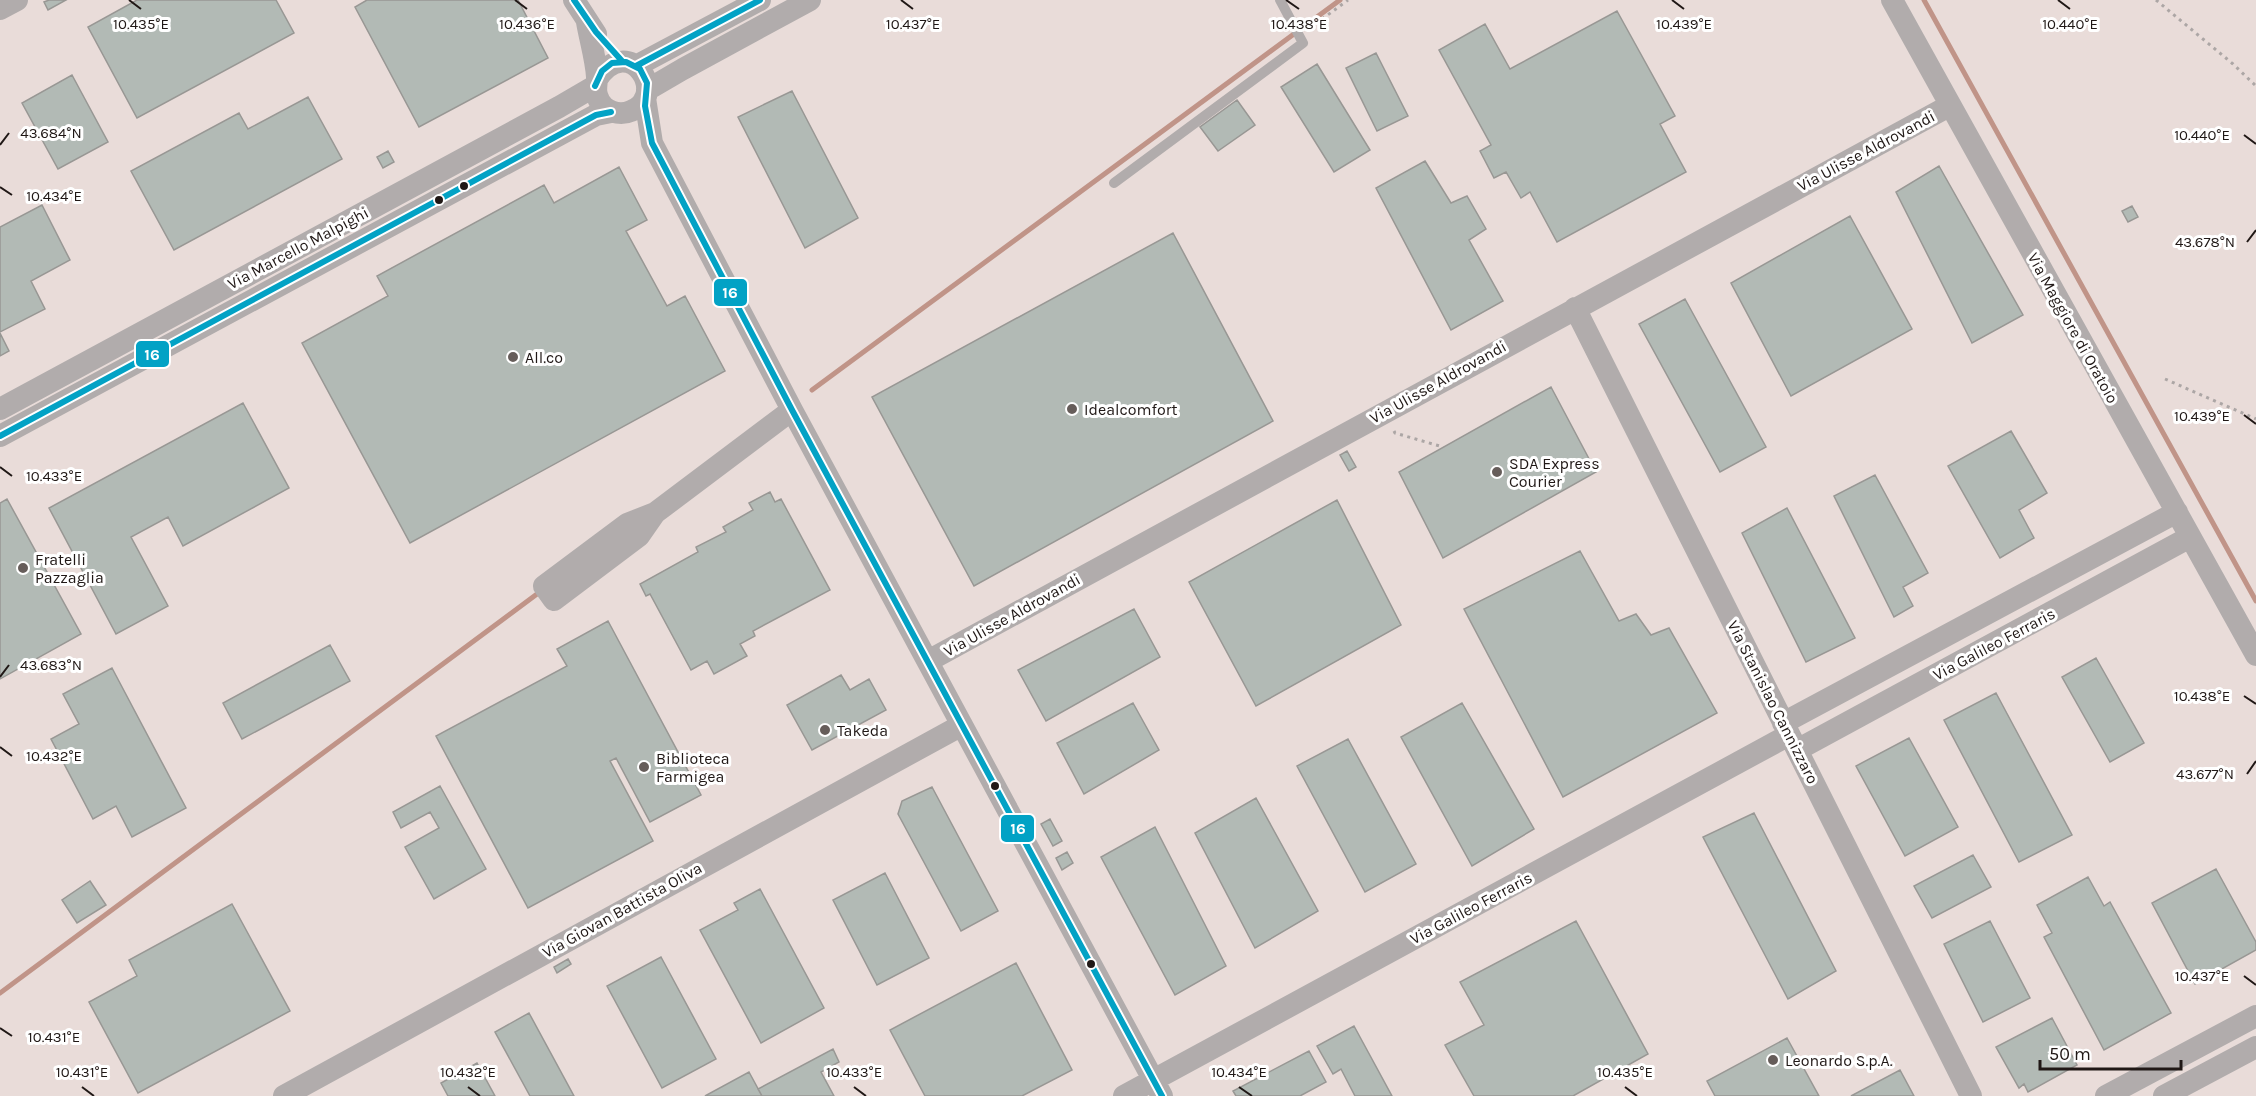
<svg xmlns="http://www.w3.org/2000/svg" width="2256" height="1096" viewBox="0 0 2256 1096" font-family="Karla,sans-serif">
  <style>
    .lines { fill: none; stroke-linecap: round; stroke-linejoin: round }
    .stream { stroke: #c09488; stroke-width: 5 }
    .building { fill: #b2bab5; stroke: #989794; stroke-width: 1.5 }
    .path { stroke: #aca6a5; stroke-width: 3; stroke-dasharray: 3 4.5; stroke-linecap: butt }
    .service { stroke: #b1acac; stroke-width: 10 }
    .minor { stroke: #b1acac; stroke-width: 22 }
    .bus-1-casing { stroke: #fff; stroke-width: 10 }
    .bus-1 { stroke: #02a2c5; stroke-width: 6 }
    .ticks { fill: none; stroke: #201816; stroke-width: 2 }
    .bus-dot { fill: #201816; stroke: #fff; stroke-width: 2 }
    .poi-dot { fill: #665d5a; stroke: #fff; stroke-width: 2 }
    .labels { text-anchor: middle; dominant-baseline: central; stroke-width: 6; stroke-linejoin: round; paint-order: stroke }
    .street-label { font-size: 16px; fill: #201816; stroke: #fff }
    .poi-label { font-size: 16px; fill: #201816; stroke: #fff; text-anchor: start }
    .ticks-label { font-size: 15px; text-anchor: middle; fill: #201816; stroke: #fff; stroke-width: 6; stroke-linejoin: round; paint-order: stroke }
    .line-badge { stroke: #fff; stroke-width: 2 }
    .badge-label { font-size: 16px; text-anchor: middle; font-weight: bold; fill: #fff }
  </style>
  <rect width="100%" height="100%" fill="#e9dcd9"/>
  <g class="lines">
    <path class="stream" d="M1924,0l332,601
      M812,390l528,-390
      M0,993l537,-399"/>
  </g>
  <path class="building" d="M49,0h17l-18,10 -4,-8z
    M137,0h139l18,33 -157,85 -49,-91z
    M367,0h151l30,58 -129,69 -64,-120z
    M1617,11l58,105 -15,8 26,48 -129,70 -27,-50 -9,6 -15,-26 -12,6 -14,-27 11,-6 -52,-95 46,-26 25,45z
    M1376,53l32,63 -31,15 -31,-63z
    M1317,64l53,86 -36,22 -53,-85z
    M72,75l36,67 -50,27 -36,-66z
    M792,91l66,127 -53,30 -67,-131z
    M308,97l34,62 -168,91 -43,-79 108,-58 9,16z
    M1237,100l18,25 -37,26 -18,-24z
    M388,151l6,11 -11,6 -6,-11z
    M1425,161l26,42 16,-7 19,33 -17,11 34,61 -52,29 -75,-142z
    M1939,166l84,149 -51,28 -76,-151z
    M619,167l28,53 -21,11 41,75 18,-10 40,75 -315,172 -108,-200 86,-47 -11,-20 167,-91 10,18z
    M42,205l28,55 -39,21 14,28 -45,23v-105z
    M2132,206l6,11 -10,5 -6,-11z
    M1850,216l62,113 -121,67 -60,-113z
    M1173,233l100,188 -299,165 -102,-189z
    M1685,299l81,148 -46,25 -81,-148z
    M0,333l9,18 -9,5z
    M1551,387l45,85 -153,86 -44,-86z
    M243,403l46,85 -106,58 -15,-29 -37,20 37,69 -52,28 -67,-126z
    M2011,431l36,62 -28,17 15,28 -34,20 -52,-92z
    M1347,451l9,16 -7,4 -9,-16z
    M1875,475l53,98 -25,14 10,19 -19,11 -60,-121z
    M770,492l5,10 6,-3 49,91 -77,41 2,5 -15,8 7,12 -33,18 -7,-13 -16,9 -41,-76 -4,2 -6,-12 58,-32 -2,-5 30,-15 -3,-5 30,-17 -4,-7z
    M7,499l74,135 -81,45v-176z
    M1337,500l64,125 -145,81 -67,-124z
    M1787,508l68,130 -49,24 -64,-129z
    M1580,551l39,70 17,-7 15,21 18,-7 48,85 -154,84 -99,-188z
    M1134,609l26,48 -114,64 -28,-51z
    M608,621l93,174 -51,27 -34,-64 -6,3 43,80 -125,67 -92,-172 131,-70 -10,-17z
    M330,645l20,36 -108,58 -19,-36z
    M2096,658l48,85 -34,19 -48,-85z
    M112,668l74,140 -54,29 -16,-31 -23,13 -42,-80 28,-15 -16,-30z
    M841,675l9,15 19,-11 17,31 -74,40 -25,-45z
    M1996,693l76,142 -53,27 -75,-142z
    M1133,703l26,47 -75,44 -27,-51z
    M1462,703l72,126 -62,37 -71,-129z
    M1909,738l49,89 -53,29 -49,-90z
    M1348,739l68,125 -51,28 -68,-126z
    M440,786l46,83 -52,30 -29,-52 34,-19 -9,-16 -29,16 -8,-16z
    M932,787l66,124 -37,20 -63,-117 4,-13z
    M1256,798l62,113 -63,37 -60,-115z
    M1754,813l82,158 -48,28 -85,-162z
    M1050,819l12,22 -9,5 -12,-22z
    M1155,827l71,139 -51,29 -74,-138z
    M1067,852l6,11 -11,7 -6,-12z
    M1973,855l18,32 -59,31 -18,-32z
    M2216,869l40,73v8l-61,34 -43,-81z
    M885,873l44,85 -52,27 -44,-85z
    M2088,877l16,29 6,-4 61,111 -67,37 -60,-113 8,-4 -15,-28z
    M90,881l16,24 -29,18 -15,-23z
    M760,889l64,119 -63,35 -61,-113 38,-20 -4,-7z
    M232,904l58,107 -152,82 -49,-91 48,-26 -8,-16z
    M1576,921l72,133 -75,42h-99l-29,-51 39,-20 -24,-43z
    M1990,921l40,77 -47,24 -39,-78z
    M661,957l55,102 -54,29 -55,-102z
    M568,959l3,5 -14,9 -3,-6z
    M1016,963l56,107 -50,26h-97l-35,-66z
    M529,1013l45,83h-44l-35,-64z
    M2052,1018l25,47 -49,27 -4,-8 -5,4 -23,-41z
    M1354,1026l38,70h-37l-14,-27 -8,5 -16,-28z
    M1787,1038l32,58h-104l-8,-15z
    M833,1049l6,13 -18,10 13,24h-72l-4,-7z
    M1309,1051l17,31 -26,14h-64l-3,-5z
    M477,1063l18,33h-47l-7,-13z
    M1900,1070l14,26h-63z
    M749,1072l13,24h-57z"/>
  <g class="lines">
    <path class="path" d="M2156,0l77,64 23,22
      M1310,28l38,-28
      M2165,379l91,40
      M1394,431l1,2 48,14"/>
    <path class="service" d="M1114,183l189,-140 -23,-43"/>
    <path class="minor" d="M574,0l22,34
      M1892,0l364,655
      M0,9l17,-9
      M587,22c3,18 9,37 10,55 0,7 -2,12 0,18 1,5 4,9 7,12 8,6 18,8 27,4 39,-15 -1,-80 -34,-32
      M636,66l124,-66
      M647,90l36,-21 127,-69
      M645,98l7,45 140,267 370,686
      M1575,308l396,788
      M0,409l559,-302 36,-21
      M0,436l570,-307 26,-14 15,-3
      M655,513l-16,23 -85,64 -10,-14 83,-62 28,-11 137,-103
      M928,661l1021,-555
      M1783,723l394,-211
      M1797,750l393,-213
      M284,1096l678,-371
      M1124,1096l665,-361
      M2106,1096l150,-80
      M2164,1096l92,-49"/>
    <defs>
      <path id="bus-1" d="M574,0l22,32 26,29
        M636,66l124,-66
        M595,86l7,-15 10,-8 14,-1 14,7 7,14 -2,23 7,37 140,267 370,686
        M0,436l596,-321 15,-3"/>
    </defs>
    <use href="#bus-1" class="bus-1-casing"/>
    <use href="#bus-1" class="bus-1"/>
  </g>
  <path class="ticks" d="M129,0l12,9M515,0l12,9M901,0l12,9M1286,0l13,9M1672,0l12,9M2058,0l12,9M2244,135l12,9M0,145l9,-12M0,187l12,8M2247,242l9,-12M2244,415l12,9M0,467l12,9M0,677l9,-12M2244,696l12,8M0,747l12,9M2247,774l9,-13M2244,976l12,9M0,1028l12,8M82,1087l12,9M468,1087l12,9M854,1087l12,9M1239,1087l13,9M1625,1087l12,9"/>
  <g class="bus-dot">
    <circle cx="464" cy="186" r="5"/>
    <circle cx="439" cy="200" r="5"/>
    <circle cx="995" cy="786" r="5"/>
    <circle cx="1091" cy="964" r="5"/>
  </g>
  <g class="poi-dot">
    <circle cx="513" cy="357" r="6"/>
    <circle cx="1072" cy="409" r="6"/>
    <circle cx="1497" cy="472" r="6"/>
    <circle cx="23" cy="568" r="6"/>
    <circle cx="825" cy="730" r="6"/>
    <circle cx="644" cy="767" r="6"/>
    <circle cx="1773" cy="1060" r="6"/>
  </g>
  <g class="labels">
    <g class="street-label">
      <text transform="translate(1866 151) rotate(-28)">Via Ulisse Aldrovandi</text>
      <text transform="translate(298 248) rotate(-28)">Via Marcello Malpighi</text>
      <text transform="translate(2073 328) rotate(61)">Via Maggiore di Oratoio</text>
      <text transform="translate(1438 382) rotate(-29)">Via Ulisse Aldrovandi</text>
      <text transform="translate(1012 615) rotate(-29)">Via Ulisse Aldrovandi</text>
      <text transform="translate(1994 644) rotate(-28)">Via Galileo Ferraris</text>
      <text transform="translate(1773 702) rotate(63)">Via Stanislao Cannizzaro</text>
      <text transform="translate(1471 908) rotate(-28)">Via Galileo Ferraris</text>
      <text transform="translate(622 910) rotate(-29)">Via Giovan Battista Oliva</text>
    </g>
    <g class="poi-label">
      <text x="525" y="357">All.co</text>
      <text x="1084" y="409">Idealcomfort</text>
      <text x="1509" y="463">SDA Express<tspan x="1509" dy="18">Courier</tspan></text>
      <text x="35" y="559">Fratelli<tspan x="35" dy="18">Pazzaglia</tspan></text>
      <text x="837" y="730">Takeda</text>
      <text x="656" y="758">Biblioteca<tspan x="656" dy="18">Farmigea</tspan></text>
      <text x="1785" y="1060">Leonardo S.p.A.</text>
    </g>
  </g>
  <g class="ticks-label">
    <text x="141" y="29">10.435°E</text>
    <text x="527" y="29">10.436°E</text>
    <text x="913" y="29">10.437°E</text>
    <text x="1299" y="29">10.438°E</text>
    <text x="1684" y="29">10.439°E</text>
    <text x="2070" y="29">10.440°E</text>
    <text x="51" y="138">43.684°N</text>
    <text x="2202" y="140">10.440°E</text>
    <text x="54" y="201">10.434°E</text>
    <text x="2205" y="247">43.678°N</text>
    <text x="2202" y="421">10.439°E</text>
    <text x="54" y="481">10.433°E</text>
    <text x="51" y="670">43.683°N</text>
    <text x="2202" y="701">10.438°E</text>
    <text x="54" y="761">10.432°E</text>
    <text x="2205" y="779">43.677°N</text>
    <text x="2202" y="981">10.437°E</text>
    <text x="54" y="1042">10.431°E</text>
    <text x="82" y="1077">10.431°E</text>
    <text x="468" y="1077">10.432°E</text>
    <text x="854" y="1077">10.433°E</text>
    <text x="1239" y="1077">10.434°E</text>
    <text x="1625" y="1077">10.435°E</text>
  </g>
  <g class="line-badge">
    <rect x="713" y="278" width="35" height="29" rx="6" fill="#02a2c5"/>
    <rect x="135" y="340" width="35" height="28" rx="6" fill="#02a2c5"/>
    <rect x="1000" y="814" width="35" height="29" rx="6" fill="#02a2c5"/>
  </g>
  <g class="badge-label">
    <text x="730" y="298">16</text>
    <text x="152" y="360">16</text>
    <text x="1018" y="834">16</text>
  </g>
  <path d="M2040 1060v9h141v-9" fill="none" stroke="#201816" stroke-width="3"/>
  <text x="2049" y="1060" font-size="18" fill="#201816" stroke="#ffffff" stroke-width="4.5" paint-order="stroke">50 m</text>
</svg>
